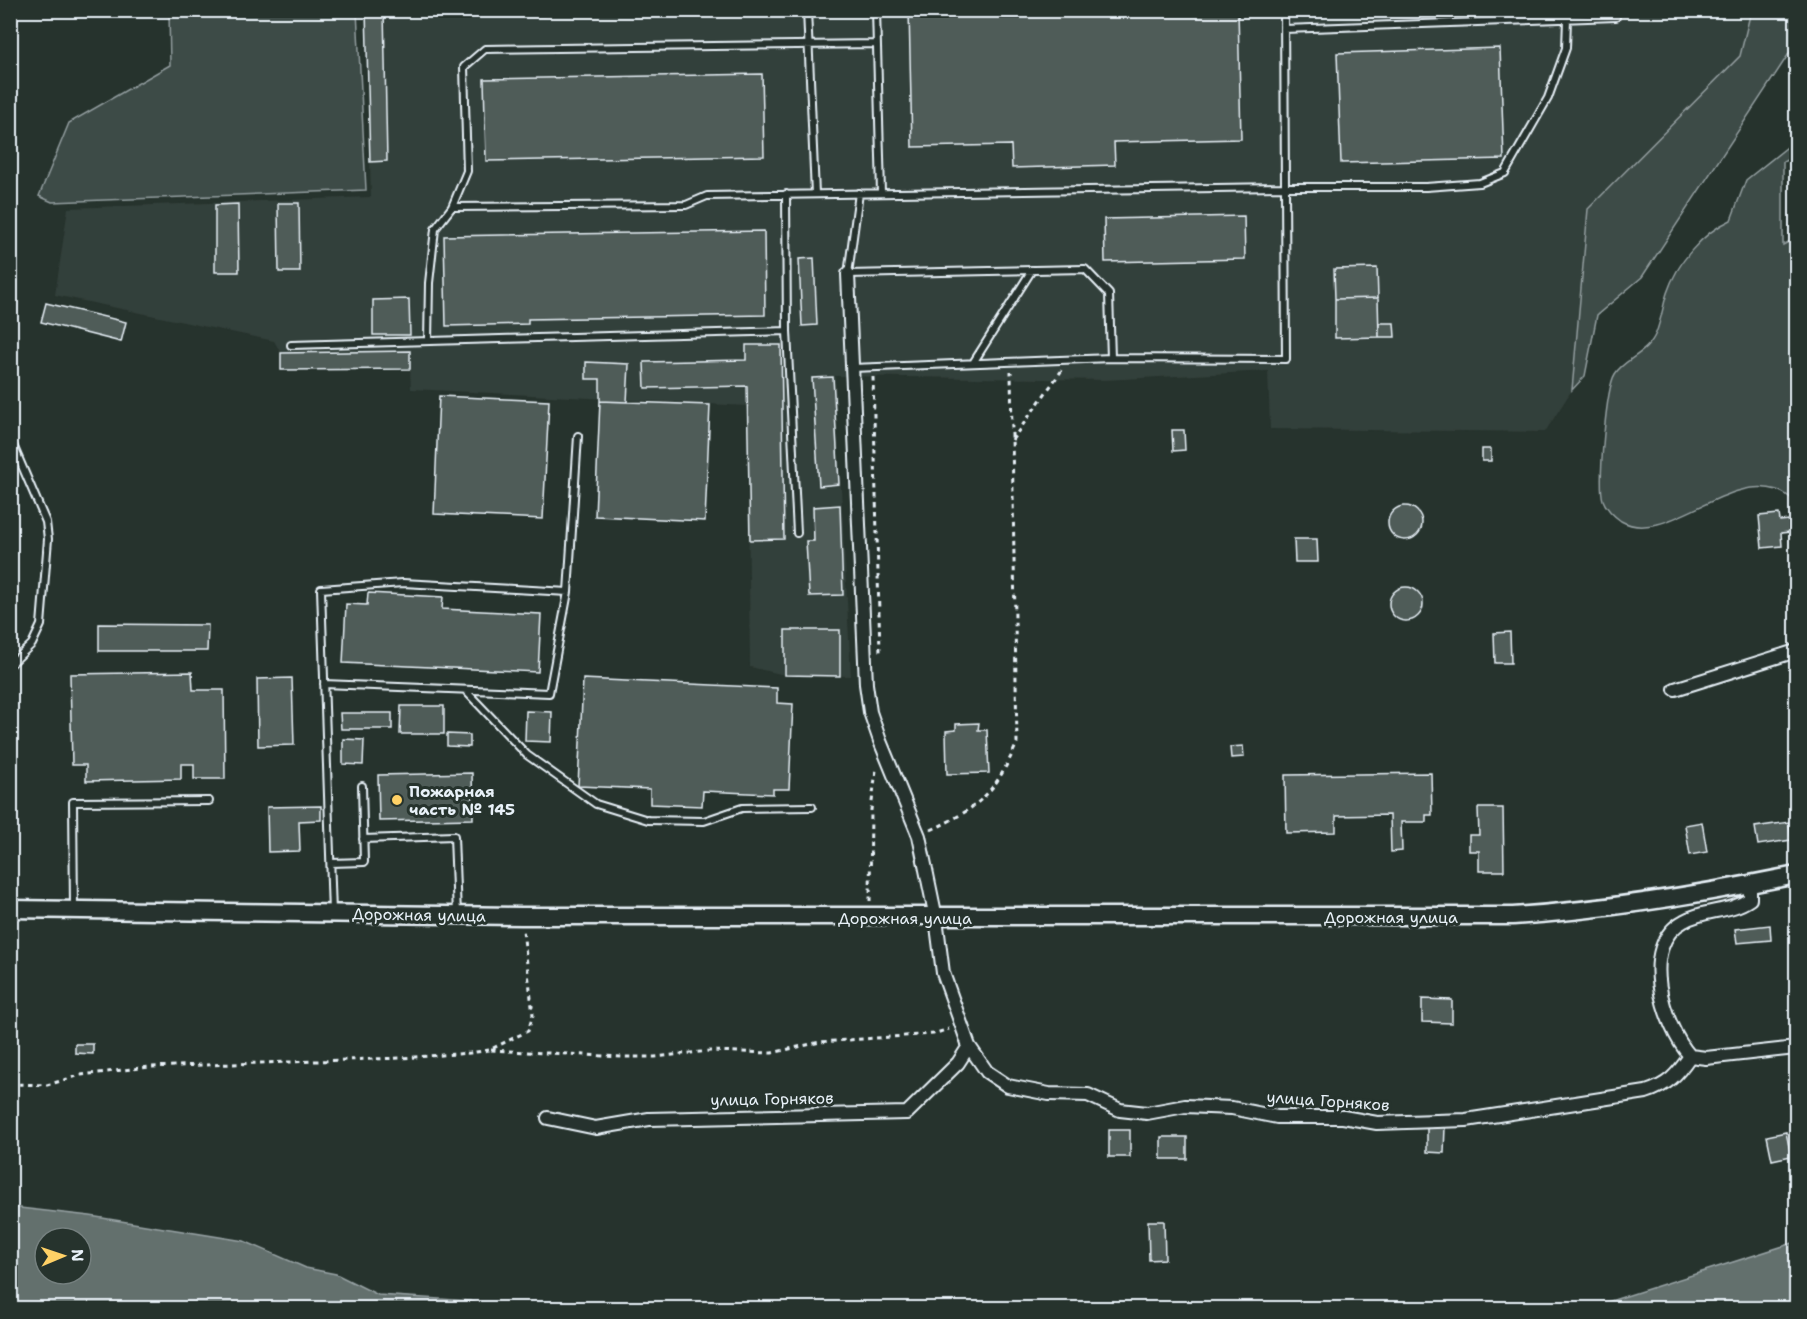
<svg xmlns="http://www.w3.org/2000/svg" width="1807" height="1319" viewBox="0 0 1807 1319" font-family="'Shantell Sans',sans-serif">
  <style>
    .built { fill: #333f3a }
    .green { fill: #3e4b47; stroke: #939ea0; stroke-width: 1.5 }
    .water { fill: #636f6d; stroke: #98a3a5; stroke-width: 1.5; fill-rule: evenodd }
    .building { fill: #505c59; stroke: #e8f1f8; stroke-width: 1.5 }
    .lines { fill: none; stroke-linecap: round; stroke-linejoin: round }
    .lane-casing { stroke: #e8f1f8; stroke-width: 10 }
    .street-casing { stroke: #e8f1f8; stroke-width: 16 }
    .secondary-casing { stroke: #e8f1f8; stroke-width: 21 }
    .path { stroke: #e8f1f8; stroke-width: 3; stroke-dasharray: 4.5 4.5; stroke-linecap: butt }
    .lane { stroke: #26332d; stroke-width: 6 }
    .street { stroke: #26332d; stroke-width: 12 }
    .secondary { stroke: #26332d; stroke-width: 16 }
    .poi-dot { fill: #ffd166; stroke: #26332d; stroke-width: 2 }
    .labels { text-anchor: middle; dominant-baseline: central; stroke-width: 6; stroke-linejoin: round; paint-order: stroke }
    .poi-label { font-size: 16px; font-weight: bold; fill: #e8f1f8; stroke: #26332d; text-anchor: start }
    .street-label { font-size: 16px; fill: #e8f1f8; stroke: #26332d }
  </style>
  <rect width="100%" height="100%" fill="#26332d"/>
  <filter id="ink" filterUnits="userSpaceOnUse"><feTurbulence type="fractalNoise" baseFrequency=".0167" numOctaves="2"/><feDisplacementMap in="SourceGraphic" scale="12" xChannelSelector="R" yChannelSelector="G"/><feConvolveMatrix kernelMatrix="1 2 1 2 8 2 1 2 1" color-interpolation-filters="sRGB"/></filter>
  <g filter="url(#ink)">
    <path class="built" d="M366,11h1419l-197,198 -16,181 -27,42 -275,-3 -2,-58 -162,9 -271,-4 16,300 -66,-1 -35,-8 -3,-261 -336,-17 -1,-20 -129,1v-17l-7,-12 -219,-46 13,-87 303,-11z"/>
    <path class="green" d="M169,11h188l9,179 -314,12 -13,-6 30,-73 101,-58z
      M1751,11h45v32l-154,234 -45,38 -12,61 -13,14 16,-181 152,-153z
      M1796,140v15l-13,7v83l13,-7v263c-6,-3 -12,-9 -19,-11 -52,-17 -112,56 -156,31 -7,-5 -15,-13 -18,-21 -5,-16 3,-112 12,-126 10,-16 32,-19 41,-41 5,-13 7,-27 11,-40 10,-30 35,-60 64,-73l15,-40z"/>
    <path class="water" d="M11,1207l79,9 154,25 62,27 30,6 42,21 92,6 25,7h-484zM45,1238h36v36h-36z
      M1796,1242v66h-206l8,-3z"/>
    <path class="building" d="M366,10h18l3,151 -17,1z
      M483,10h62v6l-62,1z
      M909,10h329l3,129 -127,3 1,23 -103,3 -1,-23 -99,2z
      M1500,48l4,111 -163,4 -4,-110z
      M762,74l2,82 -278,5 -2,-82z
      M278,203h21l1,69h-21z
      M238,204l1,68h-24v-67z
      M1244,216l1,43 -140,3 -1,-43z
      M764,231l1,84 -237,4v5l-82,2 -2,-90z
      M814,258l3,67 -15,1 -3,-67z
      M1377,268l1,30 -43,1 -1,-30z
      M1378,298l1,39 -44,1v-39z
      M409,299l1,36h-37v-35z
      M46,303l80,19 -5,20 -80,-20z
      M1379,323h15l1,14h-16z
      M746,345h35l3,194 -34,1 -3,-154 -102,2 -1,-26 102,-2z
      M410,351v18l-129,1v-17z
      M586,362l43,2 -2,38 -27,-1v-22h-14z
      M833,377l6,107 -20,2 -7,-108z
      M439,396l110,5 -6,118 -109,-5z
      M600,401l110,4 -5,116 -110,-5z
      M1172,430h12l1,20 -12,1z
      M1482,449h9v12h-9z
      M840,505l3,90 -34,1 -3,-55h8l-1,-34z
      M1388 523a17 17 0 1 1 34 0a17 17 0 1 1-34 0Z
      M1779,514l1,7 9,-1 1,12 -9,1 1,13 -20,2 -3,-32z
      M1294,539h23l1,23h-23z
      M1389 604a17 17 0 1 1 34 0a17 17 0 1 1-34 0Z
      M368,593l75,4 -1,12 99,5 -3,58 -195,-9 3,-59 21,1z
      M99,624l109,1 -1,26h-108z
      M785,630h55v46l-55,-1z
      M1510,632l1,31h-16l-1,-30z
      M192,672l1,18h31l1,89h-31v-15h-13v15l-95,2v-16h-14l-2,-91z
      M292,678l2,67 -36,1 -1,-67z
      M583,679l194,9v15l16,1 -4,85h-16v5l-70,-3 -1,15 -52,-2v-15l-72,-3z
      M401,706h43v28h-44z
      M526,711l26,1 -1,30 -26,-1z
      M340,713h52v16h-51z
      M979,723l-1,7h9l2,43 -42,1 -1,-43 10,-1v-6z
      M447,734l23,1v12l-23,-1z
      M343,739l21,1 -1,25 -20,-1z
      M1243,746l1,11 -13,1 -1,-11z
      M472,773l1,46 -94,2 -1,-46z
      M1431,773l1,42h-6v7h-25l1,29 -11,1 -1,-37 -54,1v16l-50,1 -1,-58z
      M321,806v14l-22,1 1,30 -32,1 -1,-45z
      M1478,808h25l1,63h-25v-20h-10v-16h10z
      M1702,822l5,30 -17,3 -5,-30z
      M1789,822l2,18 -33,5 -3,-18z
      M1770,925l1,15 -34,3 -2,-14z
      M1422,999l30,1v23l-30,-1z
      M75,1044h18v10l-18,-1z
      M1427,1126l18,1 -1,26 -17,-1z
      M1109,1130h21v27h-21z
      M1786,1132l5,24 -19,4 -5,-24z
      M1161,1137h26v22h-26z
      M1148,1221h16l1,38 -16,1z"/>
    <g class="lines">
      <defs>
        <path id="lane" d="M807,10l8,184
          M876,10l5,183
          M1284,29l332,-12v-7
          M859,193l-11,81 237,-5 24,25 2,64
          M786,194l1,137 10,202
          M452,207l234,-2 21,-9 579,-9h140l54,-4 25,-10 43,-75 18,-50 1,-29
          M428,341l1,-58 6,-54 17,-22 15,-36 -3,-104 21,-18 392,-5
          M291,345l496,-14
          M973,363l59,-93
          M852,368l259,-10 175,1 -2,-349
          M10,438l36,84 2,17 -7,86 -9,19 -22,21
          M324,684l225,9 19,-101 10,-156
          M465,690l62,65 69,49 52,16 56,1 38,-13 70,-1
          M363,839l91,-3 3,79
          M331,863l33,-1 -2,-76
          M74,909l-1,-107 136,-1
          M332,913l-11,-324 82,-6 165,9"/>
        <path id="street" d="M848,274l18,410 4,28 10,29 39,95 17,82 7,55 26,73 18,26 21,14 41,8 39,1 32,15 27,3 38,-7 47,2 45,9h66l34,6 89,-3 180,-28c22,-7 31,-17 44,-36
          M1675,689l121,-38
          M1750,884v15c-20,14 -45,10 -66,22 -46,24 -21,104 6,135l16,2 90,-10
          M548,1118l48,10 53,-9 258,-6 51,-50 11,-17"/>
        <path id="secondary" d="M10,909l512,7h991c95,-6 190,-22 283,-41"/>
      </defs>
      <use href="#lane" class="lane-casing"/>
      <use href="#street" class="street-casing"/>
      <use href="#secondary" class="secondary-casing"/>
      <path class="path" d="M873,377l7,276
        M1012,440l50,-70
        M931,830c48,-22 65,-38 86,-87l-6,-371
        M870,901l1,-91 5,-40
        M491,1050l131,7h33l55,-6 62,2 48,-11 113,-8 16,-5
        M10,1084l37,1 34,-10 68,-8 252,-9 69,-5 19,-3 39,-19 5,-16 -10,-85"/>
      <use href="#lane" class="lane"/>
      <use href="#street" class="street"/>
      <use href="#secondary" class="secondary"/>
    </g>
  </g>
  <circle class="poi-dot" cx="397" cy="800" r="6"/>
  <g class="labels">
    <g class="poi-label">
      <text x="409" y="791">Пожарная<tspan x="409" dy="18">часть № 145</tspan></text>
    </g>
    <g class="street-label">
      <text transform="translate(419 915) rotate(1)">Дорожная улица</text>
      <text x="1391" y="917">Дорожная улица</text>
      <text x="905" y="918">Дорожная улица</text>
      <text transform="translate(772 1099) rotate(-1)">улица Горняков</text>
      <text transform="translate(1328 1101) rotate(4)">улица Горняков</text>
    </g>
  </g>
  <rect width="1807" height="1319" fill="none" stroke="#26332d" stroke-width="36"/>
  <rect x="18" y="18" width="1771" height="1283" fill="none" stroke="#e8f1f8" stroke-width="2" filter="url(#ink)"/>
  <g transform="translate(63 1256) rotate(88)"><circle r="28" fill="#26332d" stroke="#747f7e" stroke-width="1.5"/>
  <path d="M0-4.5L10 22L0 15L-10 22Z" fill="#ffd166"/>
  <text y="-9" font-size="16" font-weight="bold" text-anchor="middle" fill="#e8f1f8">N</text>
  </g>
</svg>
